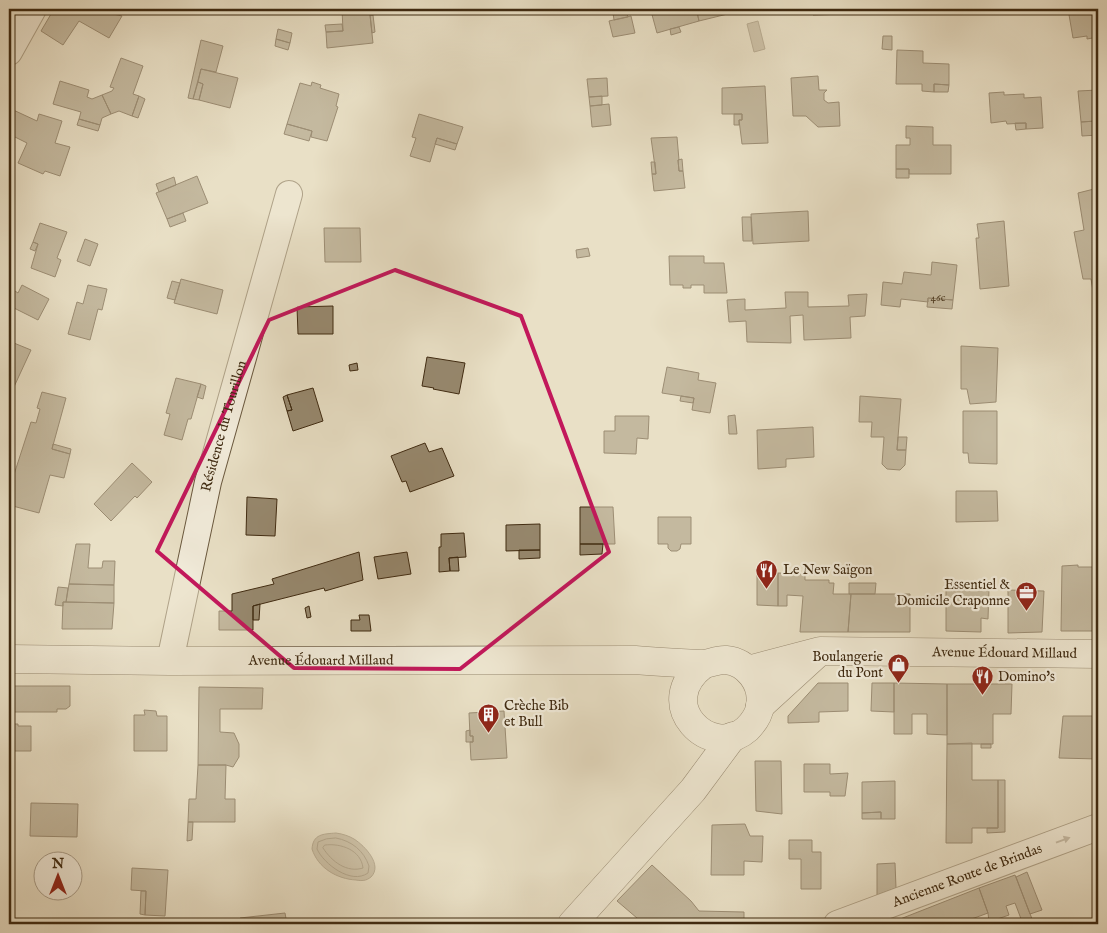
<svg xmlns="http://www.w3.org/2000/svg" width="1107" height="933" viewBox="0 0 1107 933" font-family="'IM FELL English',serif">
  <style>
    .water { fill: #afa288; stroke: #827258 }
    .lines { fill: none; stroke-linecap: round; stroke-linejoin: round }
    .shore { stroke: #77664c; stroke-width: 1 }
    .building { fill: #97896f; stroke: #3f2a11 }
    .street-casing { stroke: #6a583e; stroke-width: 28 }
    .secondary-casing { stroke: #3f2a11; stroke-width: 29 }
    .street { stroke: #f1ebda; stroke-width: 26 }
    .secondary { stroke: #f1ebda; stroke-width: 28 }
    .oneway { fill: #988a76 }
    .marked { fill: none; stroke: #c2185b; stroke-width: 4; stroke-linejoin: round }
    .labels { text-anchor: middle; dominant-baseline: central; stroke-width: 4.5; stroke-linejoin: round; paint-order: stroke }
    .number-label { font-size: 11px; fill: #554228 }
    .street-label { font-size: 14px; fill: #3f2a11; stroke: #f1ebda }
    .poi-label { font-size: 14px; fill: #3f2a11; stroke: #f1ebda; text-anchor: start }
  </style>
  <rect width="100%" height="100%" fill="#e9e0c6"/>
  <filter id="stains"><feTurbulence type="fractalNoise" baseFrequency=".004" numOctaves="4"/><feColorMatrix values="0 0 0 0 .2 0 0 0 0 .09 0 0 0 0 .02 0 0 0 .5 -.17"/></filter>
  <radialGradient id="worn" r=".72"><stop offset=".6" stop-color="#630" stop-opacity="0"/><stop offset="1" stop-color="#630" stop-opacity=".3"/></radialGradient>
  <path class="water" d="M758,21l7,28 -11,3 -7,-28z
    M336,833c7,1 13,3 18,6 11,7 29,26 17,38 -5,4 -9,4 -15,3 -19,-1 -38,-12 -44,-31 1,-15 11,-15 24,-16z"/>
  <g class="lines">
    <path class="shore" d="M336,838c16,3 28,13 33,28l-1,7c-17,12 -44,-9 -51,-24l1,-7 8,-3z
      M325,845c16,-2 36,5 38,23 -16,5 -31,-6 -40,-20z"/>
  </g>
  <path class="building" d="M54,9h37l31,7 -13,22 -30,-17 -16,24 -22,-14z
    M342,9h30l1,6h-3l3,28 -46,5 -1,-16 17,-1z
    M665,9h25l1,4 6,-1 2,9 -42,12 -6,-22z
    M690,9h58l-49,12 -2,-9 -6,1z
    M812,9h36v5l-35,1z
    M1068,9h30v28l-11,2v-3l-14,2z
    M626,10l2,7 -14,3 -1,-7z
    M370,15h3l2,17 -3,1z
    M631,16l4,17 -22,4 -4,-16z
    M342,24l1,7 -17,1 -1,-7z
    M679,27l2,5 -10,3 -1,-6z
    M278,29l14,4 -2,10 -14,-4z
    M883,36h9v14l-10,-1z
    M276,39l14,4 -2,7 -13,-4z
    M201,40l22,6 -7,26 -15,-3 -8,30 -5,-1z
    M897,50l26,1v12l26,1v21l-15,-1v8l-12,-1v-7h-26z
    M121,58l22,8 -10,28 6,2 -7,20 -13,-5 -8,3 -9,-19 10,-4 2,-3 -4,-1z
    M201,69l37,9 -8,30 -31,-8 4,-16 -5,-2z
    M818,76l1,14h8l-3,3v7l4,3 11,-1 1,24 -22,1 -12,-11h-13l-2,-38z
    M607,78l1,18 -19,1 -2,-18z
    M60,81l29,9 -2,7 5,2 10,-4 9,19 -9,4 -2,7 -21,-6 2,-7 -28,-8z
    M198,82l5,2 -4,16 -6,-1z
    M312,82l9,3 -1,3 19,6 -3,12 2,1 -11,34 -16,-4 1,-6 -25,-7 13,-41 11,3z
    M934,84l15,1 -1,7h-14z
    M765,86l3,57 -26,1 -3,-24h3v-6h-20v-26z
    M1098,90v26h-2v5l-15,1 -3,-31z
    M1004,92v3l20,-1v4l17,-1 2,31 -17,1v-6l-19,1 -1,-3 -15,2 -2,-30z
    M139,96l6,3 -7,19 -6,-2z
    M602,96v9l-12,1 -1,-9z
    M609,104l2,21 -19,2 -2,-21z
    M9,108l28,13 2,-7 23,7 -7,22 15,4 -10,29 -15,-5 -2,3 -25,-11 9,-20 -18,-9z
    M419,114l44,13 -6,17 -20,-6 -7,24 -20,-6 6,-18 -4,-1z
    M734,114h8v6h-3v5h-5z
    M79,119l21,6 -2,6 -21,-6z
    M1096,121l2,14 -16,1 -1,-14z
    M1015,123h11v6l-10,1z
    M287,124l25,7 -3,10 -25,-7z
    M906,126l27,1v18h18v29h-42v-5h-13v-24h14v-7h-4z
    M677,137l2,23h-1l1,11h4l2,17 -31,3 -2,-17h4l-5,-36z
    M437,138l20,6 -2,6 -20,-6z
    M682,159l1,12h-4l-1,-11z
    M651,162h4l1,12h-4z
    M896,169h13v9h-13z
    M197,176l11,27 -41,16 -11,-26z
    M174,177l2,8 -17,7 -3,-8z
    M1098,188v126l-1,1 -6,-36h-8l-9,-47 10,-2 -6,-37z
    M808,211l1,30 -56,3 -2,-30z
    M183,213l3,8 -16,6 -3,-8z
    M742,217h9l1,24h-9z
    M1004,221l5,65 -29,3 -4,-51h3l-2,-14z
    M40,223l27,9 -10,26 4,2 -6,17 -24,-9 7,-24 -5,-2z
    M324,228h36l1,34h-36z
    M85,239l13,5 -8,22 -13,-5z
    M33,242l5,2 -3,7 -5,-2z
    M588,248l2,8 -13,2 -1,-8z
    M669,256h35v7h20l3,30h-23v-8h-13v3h-8v-3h-13z
    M932,262l25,3 -4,35 -25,-2v4l-27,-3 -1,8 -19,-2 2,-23 19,2 2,-12 27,3z
    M181,279l42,11 -6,24 -43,-11z
    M172,281l8,2 -5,17 -8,-2z
    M22,285l27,14 -11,21 -28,-14 -1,2v-16l1,1 2,-4 6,4z
    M88,285l19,4 -5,21 -4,-1 -8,31 -22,-6 9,-32 6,2z
    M785,292h23v15l41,-1 -1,-11 19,-1 -2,22 -15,1 1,21 -47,2 -1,-25 -13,1 1,27 -44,-1 -1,-21 -17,1 -2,-22 18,-1v11l41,-2z
    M928,298l25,2 -1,9 -25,-2z
    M333,306v28h-35l-1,-27z
    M9,341l22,9 -18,39 -4,-1z
    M961,346l37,2 -2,54 -26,2 -3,-15h-6z
    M427,357l38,6 -6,31 -26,-5 1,-1 -12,-2z
    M357,363l1,7 -8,1 -1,-6z
    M667,367l32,6 -1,7 18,3 -6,30 -18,-3 2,-12 -32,-5z
    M176,378l25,6 -10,35h-3l-6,21 -18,-5 6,-21 -4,-1z
    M201,384l5,2 -3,13 -6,-2z
    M313,388l10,33 -30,10 -6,-20 5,-1 -5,-15z
    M42,392l24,6 -14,51 18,5 -6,24 -14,-3 -11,38 -30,-8v-15l22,-68 5,1 4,-14 -3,-1z
    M287,395l5,15 -5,1 -4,-14z
    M681,396l13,2 -1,5 -13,-2z
    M860,396l41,3 -4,51h9l-1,15 -5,5 -13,-1 -5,-5 2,-27h-13l1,-15h-13z
    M963,411h34v53l-28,-1 -1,-10h-5z
    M735,415l2,19h-8l-1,-18z
    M615,416h34l-1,23 -11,-1 -1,16 -32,-1v-22h11z
    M813,427l1,30 -28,2v8l-28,2 -1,-39z
    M898,437h9l-1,13h-9z
    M425,443l4,9 13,-4 12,28 -44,16 -4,-11 -4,1 -11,-26z
    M53,444l18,5 -1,5 -18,-5z
    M132,463l20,19 -15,16 -2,-2 -24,25 -17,-17z
    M956,491h41l1,30 -42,1z
    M247,497l30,2 -2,37 -29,-1z
    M580,507h33l2,37h-35z
    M658,517h33v27h-10l-1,5 -3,2h-6l-3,-3v-4h-10z
    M540,524v26l-34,1v-26z
    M464,533l2,24 -17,1 1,13 -11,1v-25h2v-13z
    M76,544h14l-2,24h14l1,-7h12l-1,24 -45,-1z
    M580,544h23l-1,10 -22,1z
    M519,550h21v8l-21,1z
    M359,552l4,28 -38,11 -1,-3 -71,18v24h-34v-19h13v-17l42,-10 -2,-5z
    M407,552l4,22 -33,5 -4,-22z
    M458,557l1,14h-9l-1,-13z
    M1078,565v2h20v64h-37l1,-65z
    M757,573h21v33l-21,-1z
    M778,573l27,1v6h24v3h5l-1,11h18l-3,38h-48l3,-36 -16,-1v11h-9z
    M849,583h27l-1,11h-26z
    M69,584l45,1v18l-48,-1z
    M58,587l10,1 -2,14h-3v4l-8,-1z
    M946,588l43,1 -1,30 -7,-1v14l-35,-1z
    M1008,590l36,1 -2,41 -34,1z
    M851,594h59v38h-62z
    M63,602l51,1 -2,26h-50z
    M260,604l-1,16h-6v-14z
    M309,606l2,11 -4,1 -2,-10z
    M359,615h10l2,16h-20v-11h9z
    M818,683h30v28l-29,1v10l-31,1v-7z
    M872,683h22v29l-23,-1z
    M894,683l53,1v51l-20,-1v-20h-15v20h-18z
    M947,684h65l-1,30h-18v30h-46z
    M9,686h3v24h-3z
    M12,686h58v20l-4,3h-9v3h-44v12h5v2h13v25h-21l-1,-41h3z
    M199,687l64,1 -1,21h-42v23l14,1 5,11v13l-6,10 -7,-2h-28z
    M144,710l12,1 1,5h10v35h-33v-36h11z
    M504,711l3,47 -36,2 -1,-18h3v-6h-3l-1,-23z
    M1063,716h35v43l-39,-1z
    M470,730v6h3v6h-7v-11z
    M972,743v37h26v48h-26v15h-26l1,-99z
    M981,744h10v4h-10z
    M755,761h26l1,53 -26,-3z
    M804,764h26v10l18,-1 -3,23h-15v-4h-26z
    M198,765h28l-1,34h10v23h-47l1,-23h7z
    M998,780h7v52l-18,1v-5h11z
    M895,781v38h-14v-7l-19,1v-31z
    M31,803l47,1 -1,33 -47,-1z
    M881,812v7h-19v-6z
    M188,822h5l-1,18 -5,1z
    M745,824l5,12h13l-1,26 -18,-1v14h-33l1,-50z
    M789,840h23v12h9v37h-20v-30h-12z
    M895,863l1,25 -19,7v-31z
    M652,865l39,36 8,10 45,1v12h-100l-27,-23z
    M132,868l36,2 -3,46 -20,-1 1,-24 -15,-1z
    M1027,872l15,38 -12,4 -14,-37z
    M1015,875l19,49h-11l-8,-21 -9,3 3,9 -20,7 -1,-9 -9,-25z
    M979,888l9,25 -30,11h-67l-1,-1z
    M141,891h5l-1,24 -5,-1z
    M285,913l2,11h-46l-1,-6z"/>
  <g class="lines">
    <defs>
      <g id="street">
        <path d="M9,52l24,-43"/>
        <path id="s1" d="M170,661l38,-179 81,-288"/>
        <path id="s2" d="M837,924l261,-97"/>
      </g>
      <g id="secondary">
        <path id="s3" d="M9,659l161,2 465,-1c22,2 43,3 65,4 9,1 16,-5 26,-4 22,2 38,25 34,46 -1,9 -7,17 -13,23 -36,32 -95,-25 -44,-64"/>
        <path id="s4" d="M748,670l72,-19 278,3"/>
        <path d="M760,706l58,-53"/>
        <path d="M572,924l121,-134 40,-54"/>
      </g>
    </defs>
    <use href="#street" class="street-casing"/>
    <use href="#secondary" class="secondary-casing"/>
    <use href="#street" class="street"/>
    <use href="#secondary" class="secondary"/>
  </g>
  <defs><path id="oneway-solid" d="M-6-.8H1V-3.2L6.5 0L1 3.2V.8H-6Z" transform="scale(1.25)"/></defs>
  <use class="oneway" href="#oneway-solid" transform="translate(1063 840) rotate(-20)"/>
  <path d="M0 0H1107V933H0ZM395,270l126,46 88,236 -149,117 -166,-1 -137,-117 112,-231z" fill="#e9e0c6" fill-opacity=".55" fill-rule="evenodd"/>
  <path class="marked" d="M395,270l126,46 88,236 -149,117 -166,-1 -137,-117 112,-231z"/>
  <defs>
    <symbol id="restaurant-pin" viewBox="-11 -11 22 30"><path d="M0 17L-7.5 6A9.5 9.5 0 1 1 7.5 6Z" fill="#8f2418" stroke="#f1ebda"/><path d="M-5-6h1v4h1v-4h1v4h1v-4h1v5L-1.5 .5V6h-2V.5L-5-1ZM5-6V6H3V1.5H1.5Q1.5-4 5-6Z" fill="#fff"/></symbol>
    <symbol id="office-pin" viewBox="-11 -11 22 30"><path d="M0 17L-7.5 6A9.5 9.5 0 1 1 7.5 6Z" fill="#8f2418" stroke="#f1ebda"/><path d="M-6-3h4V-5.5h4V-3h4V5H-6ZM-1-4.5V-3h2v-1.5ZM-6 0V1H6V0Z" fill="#fff"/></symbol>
    <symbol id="shop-pin" viewBox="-11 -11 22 30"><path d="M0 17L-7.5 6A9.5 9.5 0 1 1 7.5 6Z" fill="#8f2418" stroke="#f1ebda"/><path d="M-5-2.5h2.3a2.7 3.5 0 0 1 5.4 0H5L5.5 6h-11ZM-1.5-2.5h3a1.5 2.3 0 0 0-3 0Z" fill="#fff"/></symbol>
    <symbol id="building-pin" viewBox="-11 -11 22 30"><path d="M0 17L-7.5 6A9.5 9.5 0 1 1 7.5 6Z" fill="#8f2418" stroke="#f1ebda"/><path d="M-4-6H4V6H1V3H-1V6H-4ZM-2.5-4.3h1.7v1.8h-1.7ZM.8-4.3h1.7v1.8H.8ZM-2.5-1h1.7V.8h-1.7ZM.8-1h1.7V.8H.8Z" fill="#fff"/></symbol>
  </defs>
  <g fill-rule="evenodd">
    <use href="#restaurant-pin" x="754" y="558" width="25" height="34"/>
    <use href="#office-pin" x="1014" y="580" width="25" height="34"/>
    <use href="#shop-pin" x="886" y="652" width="25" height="34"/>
    <use href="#restaurant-pin" x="970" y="664" width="25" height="34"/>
    <use href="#building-pin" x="476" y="702" width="25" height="34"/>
  </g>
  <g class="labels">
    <g class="number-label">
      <text x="938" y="298">46c</text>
    </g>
    <g class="street-label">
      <text stroke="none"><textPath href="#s1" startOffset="241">Résidence du Tourillon</textPath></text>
      <text stroke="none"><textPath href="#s4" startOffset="259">Avenue Édouard Millaud</textPath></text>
      <text stroke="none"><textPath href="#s3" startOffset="312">Avenue Édouard Millaud</textPath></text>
      <text stroke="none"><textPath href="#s2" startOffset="139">Ancienne Route de Brindas</textPath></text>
    </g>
    <g class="poi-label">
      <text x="783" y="570">Le New Saïgon</text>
      <text x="1010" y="585" text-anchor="end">Essentiel &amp;<tspan x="1010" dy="16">Domicile Craponne</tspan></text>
      <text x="883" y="657" text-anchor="end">Boulangerie<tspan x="883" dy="16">du Pont</tspan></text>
      <text x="998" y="677">Domino's</text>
      <text x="504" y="706">Crèche Bib<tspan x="504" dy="16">et Bull</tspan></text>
    </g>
  </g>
  <rect width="1107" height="933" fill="none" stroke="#e9e0c6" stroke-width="30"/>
  <rect x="10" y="10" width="1087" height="913" fill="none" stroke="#3f2a11" stroke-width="2.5"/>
  <rect x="15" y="15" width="1077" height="903" fill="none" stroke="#3f2a11"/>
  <g transform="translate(58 876)"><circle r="24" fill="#f1ebda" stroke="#aa9e8a"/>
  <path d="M0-4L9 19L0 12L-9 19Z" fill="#8f2418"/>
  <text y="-8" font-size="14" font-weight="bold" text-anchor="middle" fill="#3f2a11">N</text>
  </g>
  <rect width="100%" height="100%" filter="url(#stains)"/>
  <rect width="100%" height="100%" fill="url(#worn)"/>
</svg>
